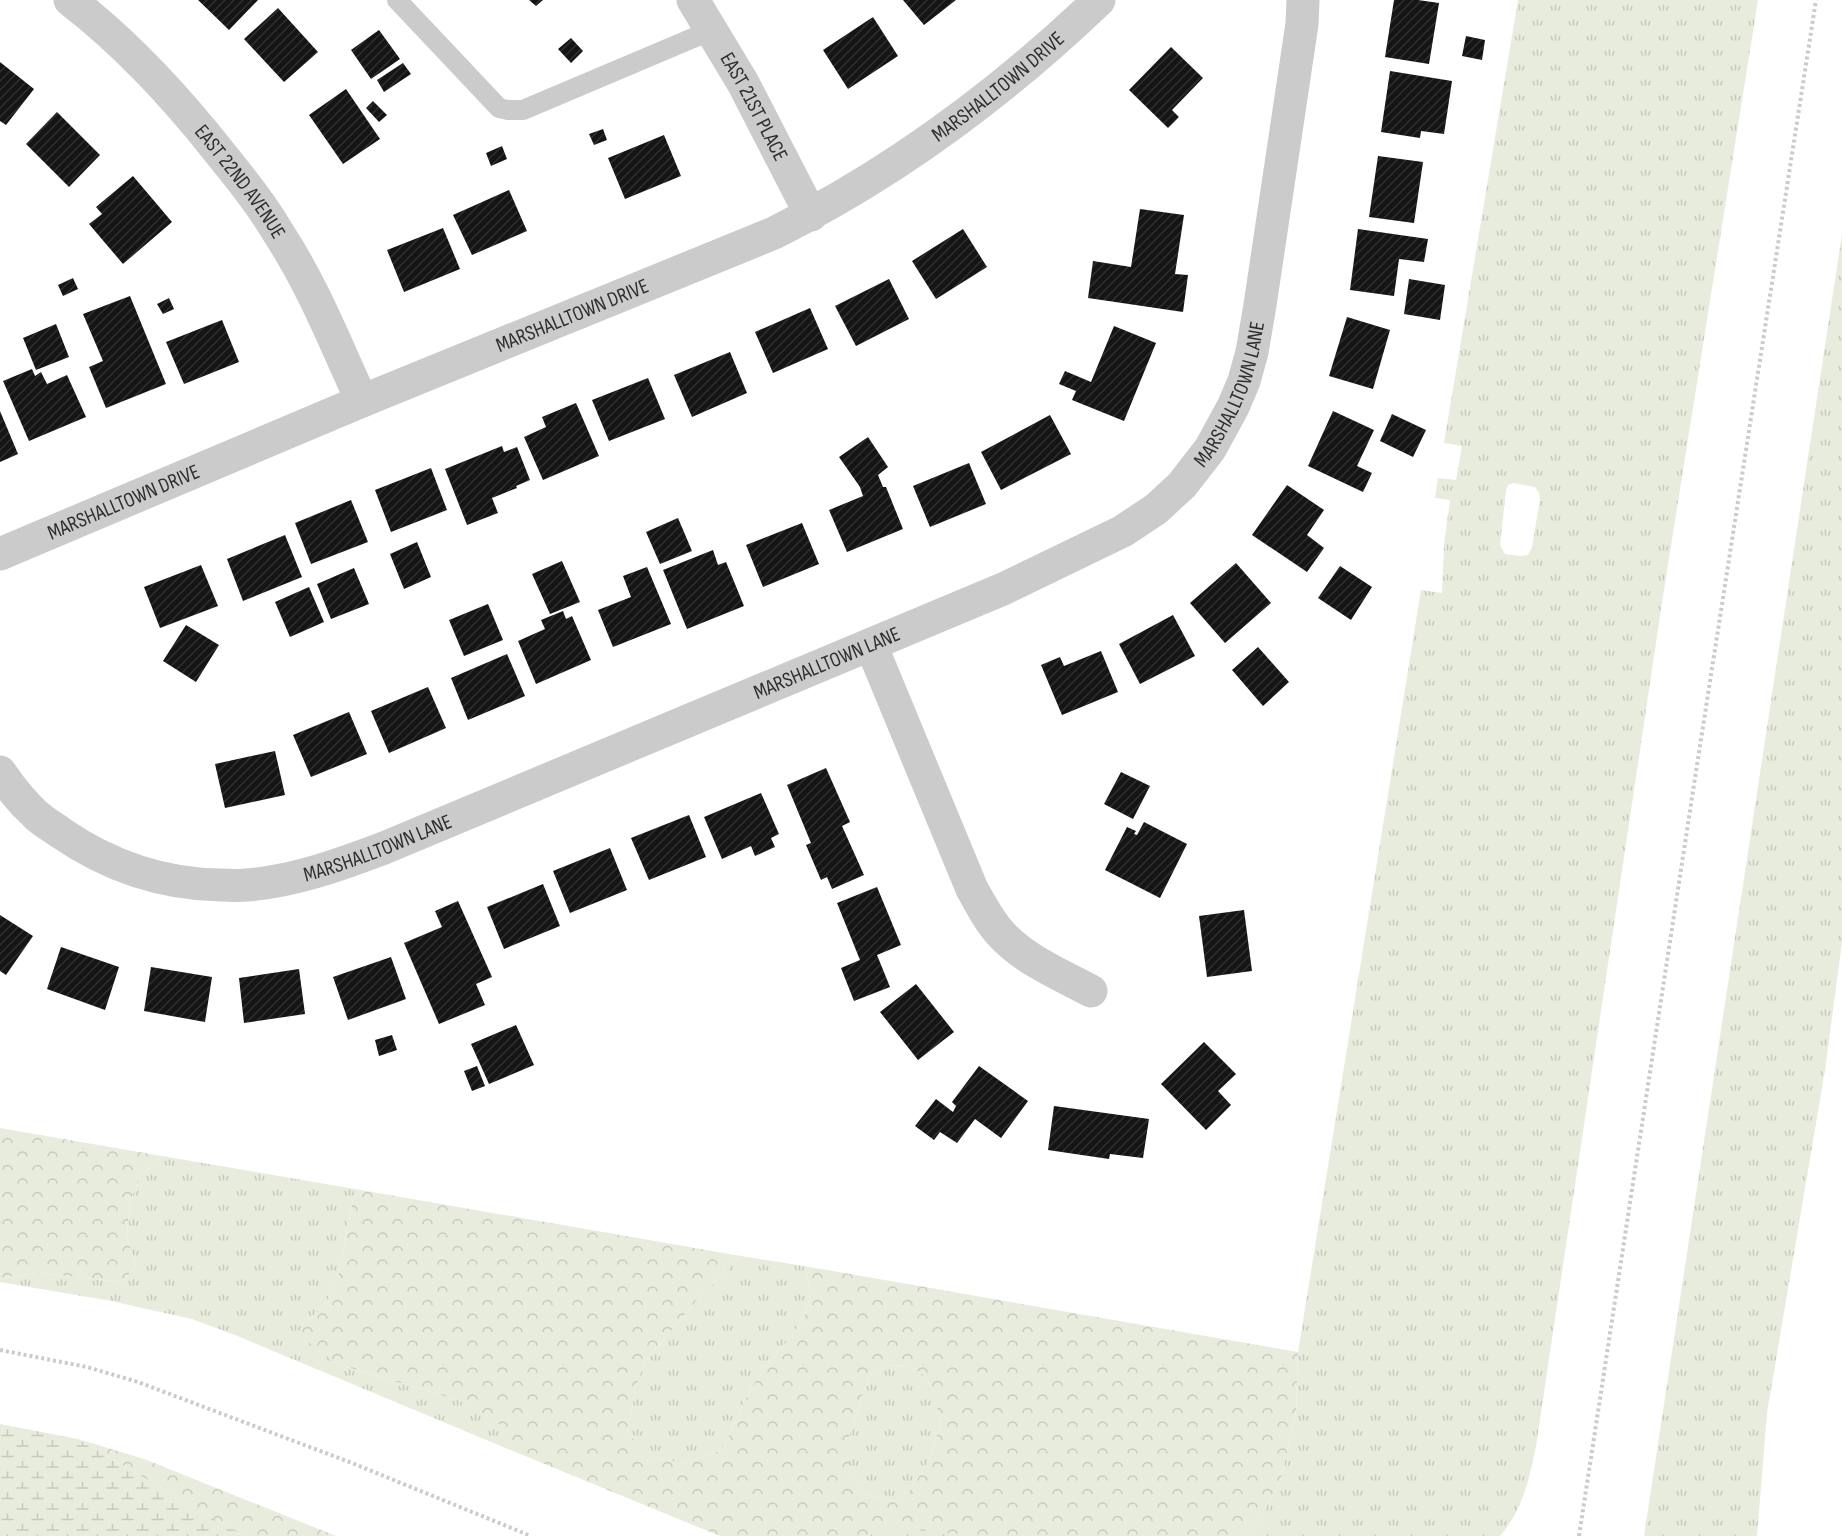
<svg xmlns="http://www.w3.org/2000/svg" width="1842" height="1536" viewBox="0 0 1842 1536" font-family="'Sofia Sans Condensed',sans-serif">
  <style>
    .grass { fill: url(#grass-tufts); fill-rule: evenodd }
    .forest { fill: url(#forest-crowns); fill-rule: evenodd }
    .wetland { fill: url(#wetland-marsh) }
    .building { fill: url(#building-hatch) }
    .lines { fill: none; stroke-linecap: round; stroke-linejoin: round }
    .path { stroke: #cbcbcb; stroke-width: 4; stroke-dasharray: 3 3; stroke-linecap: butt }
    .service { stroke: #cbcbcb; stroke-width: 20 }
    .minor { stroke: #cbcbcb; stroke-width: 33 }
    .labels { text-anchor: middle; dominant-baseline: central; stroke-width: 6; stroke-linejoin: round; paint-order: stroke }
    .street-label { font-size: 21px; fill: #2e2e2e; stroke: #fff }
  </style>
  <defs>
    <pattern id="grass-tufts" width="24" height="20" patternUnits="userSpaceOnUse" patternTransform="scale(1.5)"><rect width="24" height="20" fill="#e8ecdc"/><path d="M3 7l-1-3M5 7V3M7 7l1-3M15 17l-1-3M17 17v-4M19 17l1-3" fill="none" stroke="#c7cbbd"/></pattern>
    <pattern id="forest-crowns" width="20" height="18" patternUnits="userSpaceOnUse" patternTransform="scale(1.5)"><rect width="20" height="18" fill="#e8ecdc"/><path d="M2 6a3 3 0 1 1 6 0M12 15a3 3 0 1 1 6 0" fill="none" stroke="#c7cbbd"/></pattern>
    <pattern id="wetland-marsh" width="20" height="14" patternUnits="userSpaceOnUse" patternTransform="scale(1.5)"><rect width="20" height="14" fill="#e8ecdc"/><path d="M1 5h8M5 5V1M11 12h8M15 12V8" fill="none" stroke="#c7cbbd"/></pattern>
    <pattern id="building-hatch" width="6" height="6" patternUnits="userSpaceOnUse" patternTransform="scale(1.5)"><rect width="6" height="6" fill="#151515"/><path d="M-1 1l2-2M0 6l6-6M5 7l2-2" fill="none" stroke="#2f2f2f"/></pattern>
  </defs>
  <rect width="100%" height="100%" fill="#fff"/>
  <path class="grass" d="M1518,0h240l-95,596 -127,850c-7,34 -13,63 -36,90h-258l16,-14 23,-43 15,-68 2,-59 123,-762 21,3 2,-49 6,-44 -15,-2 3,-20 18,2 6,-34 -18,-3zM1513,483l22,4 4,6 1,6 -8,48 -4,8 -8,1 -15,-2 -5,-9 6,-55 2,-5z
    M1842,234v708l-17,128 -58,343 -10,123h-113z
    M162,1156l193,33 -15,78 -6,24 -14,19 -18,15 35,39 124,37 44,26 -9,17 -261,-109 -43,-16 -81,-18 -111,-19v-4l38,-5 84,9 14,-16 -9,-30 3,-35 11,-26z
    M741,1256l63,10c4,11 7,21 6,32 -2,26 -39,60 -53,81 -13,19 -24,49 -35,71l-37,13 -37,-6 -21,-25 8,-42 9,-27 53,-63z
    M889,1365l19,1 18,10 10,23 4,27 -11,34 -19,30 -16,11 -29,-7 -16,-23v-35l15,-46 8,-17z
    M887,1526l85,10h-109z"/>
  <path class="forest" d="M0,1128l162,28 -21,19 -11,26 -3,35 9,30 -14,16 -84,-9 -38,5z
    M355,1189l386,67 -44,44 -53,63 -9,27 -8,42 22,25 36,6 37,-13c11,-22 22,-52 35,-71 14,-21 51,-55 53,-81 1,-11 -2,-21 -6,-32l494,86 -2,59 -15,68 -23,43 -16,14h-270l-85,-9 -24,9h-143l-224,-92 8,-17 -43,-26 -124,-37 -35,-27v-12l18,-15 14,-19 6,-24zM889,1365l19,1 18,10 10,24 4,26 -11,34 -19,30 -16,11 -29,-7 -16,-23v-35l15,-46 8,-17z
    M78,1439l66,20 192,77h-93z"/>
  <path class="wetland" d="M0,1424l78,15 165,97h-243z"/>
  <path class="building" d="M198,0h60l-29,30z
    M529,0h14l-7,6z
    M903,0h53l-32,25z
    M1394,0h24l21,3 -10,61 -44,-7z
    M278,8l40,44 -34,30 -40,-43z
    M873,17l25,39 -50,33 -25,-39z
    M379,30l21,29 -29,20 -20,-29z
    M1466,36l19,4 -3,20 -20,-4z
    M571,38l12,13 -12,12 -13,-14z
    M1171,47l32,31 -31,32 7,7 -11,11 -39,-38z
    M0,62l34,27 -28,36 -6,-4z
    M403,63l8,11 -27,18 -7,-12z
    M1390,71l62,10 -8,53 -23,-3 -1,7 -39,-6z
    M346,89l34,50 -37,25 -34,-49z
    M373,101l14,14 -8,7 -13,-14z
    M57,112l43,43 -31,32 -43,-43z
    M603,129l4,11 -13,5 -5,-11z
    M664,135l17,41 -56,23 -17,-41z
    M502,146l5,13 -16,7 -5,-13z
    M1378,156l45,6 -9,61 -45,-6z
    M133,176l39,46 -49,42 -34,-40 13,-10 -6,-7z
    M509,190l18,41 -55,24 -19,-40z
    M1140,209l44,6 -9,59 13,1 -5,37 -95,-14 5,-37 38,6z
    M443,228l17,41 -56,23 -17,-42z
    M963,229l24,38 -51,32 -24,-38z
    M1358,229l70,10 -4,23 -25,-3 -5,37 -44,-6z
    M73,278l5,11 -15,7 -5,-11z
    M889,279l20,40 -53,27 -21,-40z
    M1409,279l36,6 -5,35 -36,-6z
    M130,296l36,88 -60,24 -17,-41 14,-6 -20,-47z
    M169,298l5,11 -11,5 -6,-10z
    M810,308l18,41 -55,24 -18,-41z
    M1347,317l43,13 -17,59 -44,-13z
    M222,320l17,42 -55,22 -18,-42z
    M56,324l13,33 -33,13 -13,-32z
    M1114,326l42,17 -32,78 -52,-21 4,-9 -17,-7 6,-13 26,11z
    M730,352l17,41 -55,24 -18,-42z
    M32,369l3,7 6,-4 6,12 20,-9 19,42 -57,24 -26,-60z
    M648,378l17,41 -56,22 -17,-41z
    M576,403l23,53 -56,24 -19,-43 22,-10 -4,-10z
    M0,411l18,43 -18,8z
    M1333,411l41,19 -17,36 15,7 -9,19 -55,-26z
    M1392,414l34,16 -13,27 -33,-16z
    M1050,415l21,39 -70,36 -20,-38z
    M868,437l20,30 -10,8 5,12h3l17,42 -56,23 -18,-42 34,-14 -3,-9 -21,-30z
    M502,446l2,6 13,-5 13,33 -14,6 1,2 -25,10 6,15 -31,12 -22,-56z
    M969,463l17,41 -56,23 -17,-41z
    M431,468l16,42 -56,22 -16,-42z
    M1287,485l37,25 -17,25 17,13 -17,24 -55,-37z
    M351,500l17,42 -57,22 -16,-41z
    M678,518l14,33 -32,13 -14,-32z
    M802,523l17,41 -56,23 -17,-42z
    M285,535l17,42 -59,24 -16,-42z
    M417,542l14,35 -27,12 -14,-35z
    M713,550l5,15 8,-3 18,44 -57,23 -24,-59z
    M562,561l18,41 -30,12 -18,-40z
    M1236,563l35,40 -46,40 -35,-40z
    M201,565l17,41 -58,22 -16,-41z
    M1340,566l32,21 -21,33 -33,-22z
    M647,567l24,57 -58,23 -15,-37 33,-13 -8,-21z
    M354,568l15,36 -38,15 -14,-35z
    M309,587l15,35 -34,15 -15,-35z
    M488,604l15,36 -39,16 -15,-36z
    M563,611l3,8 6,-3 19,44 -55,24 -18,-43 27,-12 -4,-9z
    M1173,615l22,41 -55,28 -21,-40z
    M186,625l33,20 -23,37 -33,-21z
    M1258,647l31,35 -26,24 -31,-36z
    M1101,651l17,41 -56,23 -21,-50 19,-8 4,9z
    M507,654l18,42 -57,24 -17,-42z
    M428,687l18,41 -57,25 -18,-42z
    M349,712l18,42 -56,23 -18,-42z
    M275,751l10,44 -60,13 -10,-44z
    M826,768l24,54 -8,4 22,49 -32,14 -5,-12 -6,3 -15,-35 5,-2 -24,-58z
    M1121,772l29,14 -17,33 -29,-15z
    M761,793l18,41 -8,4 4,9 -20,9 -4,-10 -29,13 -18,-42z
    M689,815l17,42 -57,23 -18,-42z
    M1144,822l43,22 -27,54 -55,-28 22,-43 9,4 -2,3 3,1z
    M610,848l17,42 -57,23 -17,-42z
    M543,884l17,42 -56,23 -17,-42z
    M877,887l24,58 -24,10 13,32 -36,14 -13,-33 19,-8 -23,-57z
    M458,901l34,76 -16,7 9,21 -46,19 -35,-81 38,-16 -7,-16z
    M1244,910l8,61 -45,6 -8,-61z
    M0,915l33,21 -27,39 -6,-4z
    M61,947l58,20 -14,43 -58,-21z
    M391,957l15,42 -58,21 -15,-43z
    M151,967l61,10 -7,45 -61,-11z
    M299,969l6,45 -61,9 -5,-45z
    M916,984l38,48 -36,28 -38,-48z
    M516,1025l18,40 -45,19 -18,-40z
    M392,1035l5,15 -18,6 -4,-16z
    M1204,1042l32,32 -18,17 13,14 -25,25 -45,-46z
    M477,1066l8,20 -13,5 -8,-20z
    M979,1066l49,35 -27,37 -26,-19 -18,24 -17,-11 -6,8 -19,-14 21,-27 17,13 3,-6 -4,-4z
    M1054,1106l95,13 -6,39 -33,-4 -1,5 -61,-9z"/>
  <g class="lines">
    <path class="path" d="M0,1350l87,17 51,15 214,81 179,73
      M1579,1536l118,-771 119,-765"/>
    <path class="service" d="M397,0l102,108 9,2h15l189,-80"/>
    <g class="minor">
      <path id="s1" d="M70,0c57,44 105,96 150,153 21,26 42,52 59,81 34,52 57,111 83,167"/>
      <path id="s2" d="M693,0l50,83 68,132"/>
      <path id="s3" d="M0,554l362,-153 412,-168c120,-60 228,-140 325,-233"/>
      <path d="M871,645l101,244c9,16 18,34 31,47 24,25 58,39 88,55"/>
      <path id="s4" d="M0,772c10,15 22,30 35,42 8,8 18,13 26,19 48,33 101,51 159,52 9,0 18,1 27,0 48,-4 92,-20 137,-37l619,-259 120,-58 33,-22 26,-24 28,-36 23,-42 11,-26 8,-29 8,-47 42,-281 1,-24"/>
    </g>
  </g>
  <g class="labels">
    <g class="street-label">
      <text stroke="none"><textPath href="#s3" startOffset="1106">MARSHALLTOWN DRIVE</textPath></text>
      <text stroke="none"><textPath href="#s2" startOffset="123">EAST 21ST PLACE</textPath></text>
      <text stroke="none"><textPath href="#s1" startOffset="250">EAST 22ND AVENUE</textPath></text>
      <text stroke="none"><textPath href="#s3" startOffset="620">MARSHALLTOWN DRIVE</textPath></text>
      <text stroke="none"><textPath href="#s4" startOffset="1410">MARSHALLTOWN LANE</textPath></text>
      <text stroke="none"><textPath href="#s3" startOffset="134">MARSHALLTOWN DRIVE</textPath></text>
      <text stroke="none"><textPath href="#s4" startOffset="906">MARSHALLTOWN LANE</textPath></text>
      <text stroke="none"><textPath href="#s4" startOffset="420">MARSHALLTOWN LANE</textPath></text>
    </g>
  </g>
</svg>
